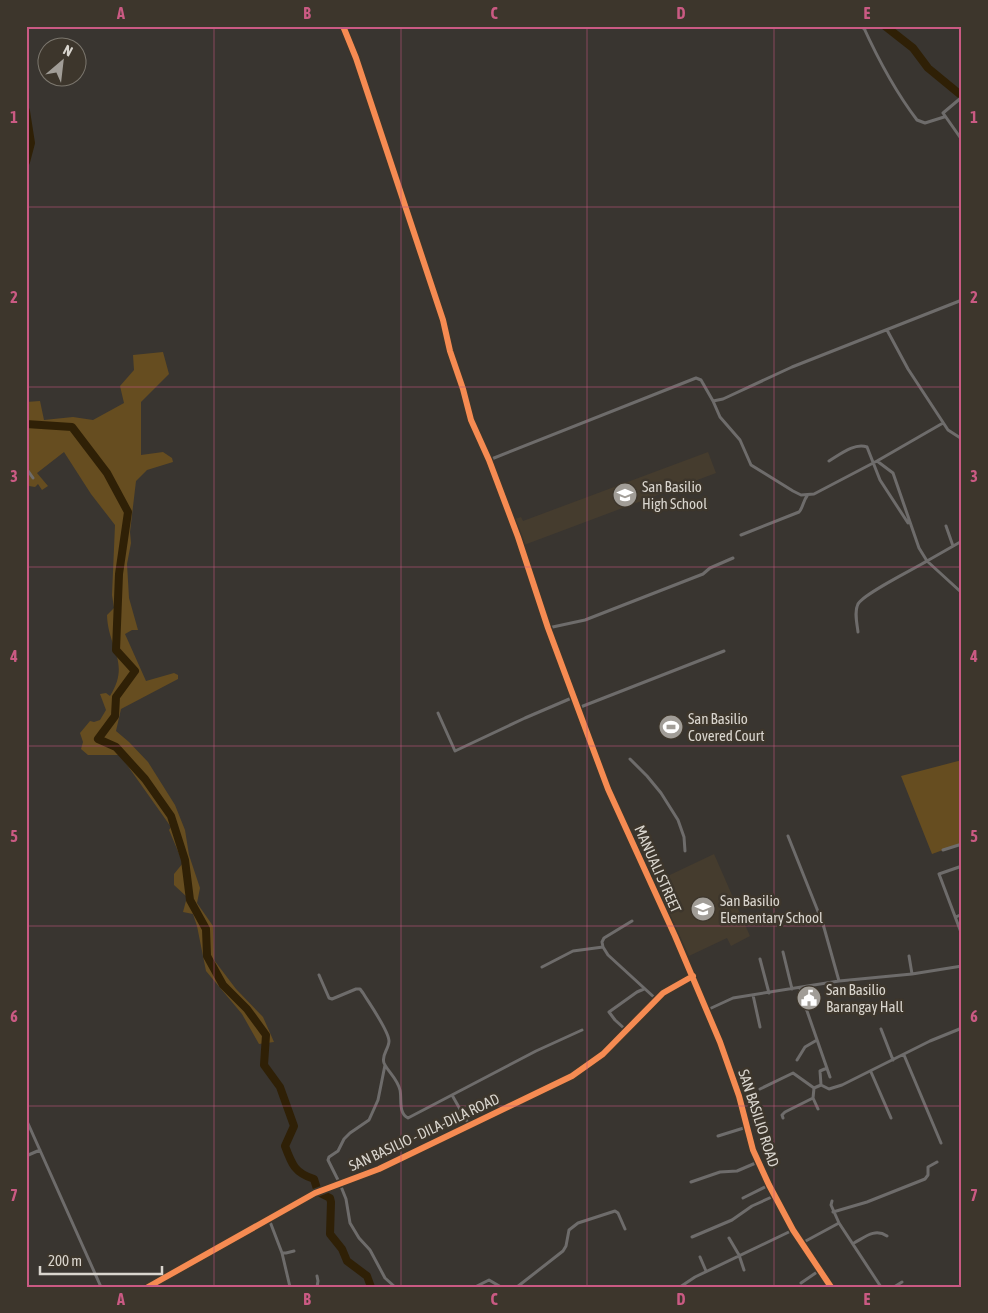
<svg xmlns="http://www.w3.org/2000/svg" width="988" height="1313" viewBox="0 0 988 1313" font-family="'Asap Condensed',sans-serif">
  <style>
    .built { fill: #453c2e }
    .green { fill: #664d20 }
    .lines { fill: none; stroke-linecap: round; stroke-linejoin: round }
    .river { stroke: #2f2006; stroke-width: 8 }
    .minor { stroke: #6e6c6b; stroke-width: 3 }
    .tertiary { stroke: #6e6c6b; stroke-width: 4 }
    .cycleway-casing { stroke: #3d362c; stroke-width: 9 }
    .cycleway { stroke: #f68b52; stroke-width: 6 }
    .grid { fill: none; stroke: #ca5a83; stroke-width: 1; stroke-opacity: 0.55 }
    .labels { text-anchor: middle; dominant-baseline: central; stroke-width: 5; stroke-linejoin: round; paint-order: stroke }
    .poi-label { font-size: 15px; fill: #d9d5ce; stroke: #3d362c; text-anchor: start }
    .street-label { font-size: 15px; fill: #d9d5ce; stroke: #3d362c }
    .neatline { fill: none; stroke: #ca5a83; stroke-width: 2 }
    .grid-label { font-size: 16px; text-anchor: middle; font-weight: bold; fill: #ca5a83 }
  </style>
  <rect width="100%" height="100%" fill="#393530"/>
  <path class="built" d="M708,452l8,21 -192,72 -9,-26 6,-2 2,4z
    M714,854l36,82 -19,10 -4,-8 -38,18 -34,-74z"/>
  <path class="green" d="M163,352l6,22 -28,28v53l22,-3 9,6 1,4 -26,8 -11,11 -6,51 1,11 -4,21 2,34 9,32h-6l-7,4 21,47 28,-8 4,2v4l-57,30 -5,22 13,11 19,20 27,43 10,25 4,25 11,33 -3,15 16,23 1,34 22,29 27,28 11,25 -15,2 -17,-30 -36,-43 -9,-45 -4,-12 -10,-2 4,-15 -13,-12v-11l9,-11 -14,-33 2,-3 -51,-72h-32l-7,-6 2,-7 -3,-9 10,-12 4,1 6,-2 6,-10 -6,-16 6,-1 4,3c21,-33 -2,-48 -3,-81l7,-7 -2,-13 3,-70 -24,-31 -27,-42 -27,21 11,13 -6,4 -4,-6 -3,3 -6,-1 -3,9v-93l14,-1 4,19 29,-3 20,3 31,-17 -4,-17 14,-16 -1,-15z
    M962,760v83l-30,11 -31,-78z"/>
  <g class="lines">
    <path class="river" d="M885,26l28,22 15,20 34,28
      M26,111l5,32 -5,19
      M26,424l46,3 35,46 21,39 -9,62 -3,76 19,21 -19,26 -1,19 -17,23 18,8 29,32 26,37 14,44 5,40 16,29 1,27 16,29 24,24 19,26 -2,30 16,22 14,39 -9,20c7,19 10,27 29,33l4,13 12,6 1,4 -1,32 12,15 5,12 20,15 4,11"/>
    <path class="minor" d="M343,26l13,32 87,262 7,31 13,38 8,31 18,40 29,77 30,91 54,143 91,205
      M863,26c15,33 32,65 54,94l8,3 19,-6
      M864,29l5,-3
      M962,97l-19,16 19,27
      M887,330l21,39 40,61 14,9
      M713,401l7,16 20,23 11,25 42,26 8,4 13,-1 63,-33 66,-38
      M489,460l207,-82 5,2 12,21 10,-2 69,-32 170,-67
      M829,461c10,-6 26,-19 38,-14l13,33 28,43
      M877,461l16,12 26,75 8,13 35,-20
      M26,468l7,10
      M946,526l7,20
      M741,535l58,-23c4,-4 4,-11 8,-16
      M548,628l37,-8 118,-46 7,-6 23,-10
      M858,632c-1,-9 -4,-20 0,-28 5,-10 56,-35 69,-43l35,32
      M578,708l146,-57
      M438,713l17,38 70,-33 49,-21
      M630,759l17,17 14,17 17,27 6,17 1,14
      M788,836l35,88 16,57
      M943,850l19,-6
      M962,866l-23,8 23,61
      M956,917l6,-3
      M603,947l-1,-5 2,-4 28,-17
      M783,952l9,37
      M909,956l3,18
      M760,959l9,34
      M542,967l31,-16 30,-4 5,8 48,44
      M319,975l10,23 3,1 24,-10h4l3,4c6,10 26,38 26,48 0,8 -8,14 -5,22 4,9 13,15 16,27 2,9 -2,23 8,28l128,-67 46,-21
      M800,988l7,23 23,66
      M753,995l7,32
      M707,1010l26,-12 106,-17 73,-7 50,-8
      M881,1029l12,31
      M626,1030l-11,-10 -6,-8 28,-20 7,-3
      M904,1055l37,88
      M797,1060l8,-13 12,-7
      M385,1065l-7,35 -9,20 -19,13 -6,6 -6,12 -9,6 -1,3 12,24 6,15 4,24 9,15 11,12 15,28 10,9
      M871,1072l20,46
      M821,1085l8,4 13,-4 88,-44 32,-13
      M814,1088l7,-3 -1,-14 7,-3
      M760,1089l33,-16 21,15
      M452,1095l17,30
      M813,1098l5,11
      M783,1118l-1,-3 3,-3 28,-14 1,-10
      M26,1119l75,168
      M718,1136l29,-9
      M26,1156l14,-6
      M691,1182l29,-10 17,-1 21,-9
      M743,1198l26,-13
      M832,1201l-1,4 8,18 42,64
      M833,1212l34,-10 58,-23 3,-4v-8l9,-5
      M269,1219l13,34 8,34
      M692,1237l40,-17 20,-14 22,-10
      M729,1238l10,17 5,15
      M802,1243l37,-20
      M854,1243c11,-6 21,-15 33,-7
      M282,1253h4l8,-2
      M700,1257l6,14
      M317,1276l1,5 -1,6
      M801,1283l19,-13
      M475,1287l14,-7 12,7
      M517,1287l46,-36 3,-5 3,-16 9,-7 37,-12 3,2 7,16
      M680,1287l15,-10 98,-47
      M894,1287l8,-5"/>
    <path class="tertiary" d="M148,1287l167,-94 64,-24 193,-93 31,-22 60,-61 30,-17 40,101 20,73 5,12 35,68 38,57"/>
    <defs>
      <path id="cycleway" d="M343,26l13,32 87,262 7,31 13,38 8,31 18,40 29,77 30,91 60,161 67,147 45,106 19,54 14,54 16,35 24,45 38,57
        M148,1287l167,-94 64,-24 193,-93 31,-22 60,-61 30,-17"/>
    </defs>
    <use href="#cycleway" class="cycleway-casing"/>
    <use href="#cycleway" class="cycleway"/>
  </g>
  <path class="grid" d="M214,26v1261M401,26v1261M587,26v1261M774,26v1261M26,207h936M26,387h936M26,567h936M26,746h936M26,926h936M26,1106h936"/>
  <defs>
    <symbol id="school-disc" viewBox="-11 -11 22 22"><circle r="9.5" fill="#a19d97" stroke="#3d362c"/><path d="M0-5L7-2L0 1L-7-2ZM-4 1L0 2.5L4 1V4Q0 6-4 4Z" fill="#fff"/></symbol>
    <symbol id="stadium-disc" viewBox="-11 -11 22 22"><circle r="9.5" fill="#a19d97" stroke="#3d362c"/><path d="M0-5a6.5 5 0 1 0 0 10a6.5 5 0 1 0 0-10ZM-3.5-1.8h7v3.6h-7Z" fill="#fff"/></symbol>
    <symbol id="civic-disc" viewBox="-11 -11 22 22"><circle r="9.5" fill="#a19d97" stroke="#3d362c"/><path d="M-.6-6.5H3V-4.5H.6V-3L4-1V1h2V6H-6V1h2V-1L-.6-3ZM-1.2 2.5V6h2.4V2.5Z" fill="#fff"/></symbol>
  </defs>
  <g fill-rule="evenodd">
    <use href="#school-disc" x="611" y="481" width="28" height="28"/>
    <use href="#stadium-disc" x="657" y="713" width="28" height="28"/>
    <use href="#school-disc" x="689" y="895" width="28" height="28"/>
    <use href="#civic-disc" x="795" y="984" width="28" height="28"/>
  </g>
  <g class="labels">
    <g class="poi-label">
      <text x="642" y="486">San Basilio<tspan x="642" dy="17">High School</tspan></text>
      <text x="688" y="718">San Basilio<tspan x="688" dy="17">Covered Court</tspan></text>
      <text x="720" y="900">San Basilio<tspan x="720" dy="17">Elementary School</tspan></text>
      <text x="826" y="989">San Basilio<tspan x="826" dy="17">Barangay Hall</tspan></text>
    </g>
    <g class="street-label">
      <text transform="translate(658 869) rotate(66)">MANUALI STREET</text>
      <text transform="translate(759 1118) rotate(72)">SAN BASILIO ROAD</text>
      <text transform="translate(424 1132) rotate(-25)">SAN BASILIO - DILA-DILA ROAD</text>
    </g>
  </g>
  <rect width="988" height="1313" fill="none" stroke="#3d362c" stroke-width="55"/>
  <g transform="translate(62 62) rotate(28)"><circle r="24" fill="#3d362c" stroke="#7b766d"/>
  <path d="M0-4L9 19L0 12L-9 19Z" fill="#a19d97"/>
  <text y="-8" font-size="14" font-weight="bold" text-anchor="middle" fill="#d9d5ce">N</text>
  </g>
  <path d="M40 1266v8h122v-8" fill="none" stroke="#d9d5ce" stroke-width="2.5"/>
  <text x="48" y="1266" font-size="15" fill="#d9d5ce" stroke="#3d362c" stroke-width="4" paint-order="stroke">200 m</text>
  <rect x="28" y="28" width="932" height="1258" class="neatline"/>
  <g class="grid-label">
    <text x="121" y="19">A</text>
    <text x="307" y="19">B</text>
    <text x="494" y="19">C</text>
    <text x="681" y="19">D</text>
    <text x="867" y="19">E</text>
    <text x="14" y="123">1</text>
    <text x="974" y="123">1</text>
    <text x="14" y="303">2</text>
    <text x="974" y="303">2</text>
    <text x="14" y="482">3</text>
    <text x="974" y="482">3</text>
    <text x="14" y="662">4</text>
    <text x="974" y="662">4</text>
    <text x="14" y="842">5</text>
    <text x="974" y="842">5</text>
    <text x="14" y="1022">6</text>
    <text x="974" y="1022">6</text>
    <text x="14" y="1201">7</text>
    <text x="974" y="1201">7</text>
    <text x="121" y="1305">A</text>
    <text x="307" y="1305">B</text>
    <text x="494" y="1305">C</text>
    <text x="681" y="1305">D</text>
    <text x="867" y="1305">E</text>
  </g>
</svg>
